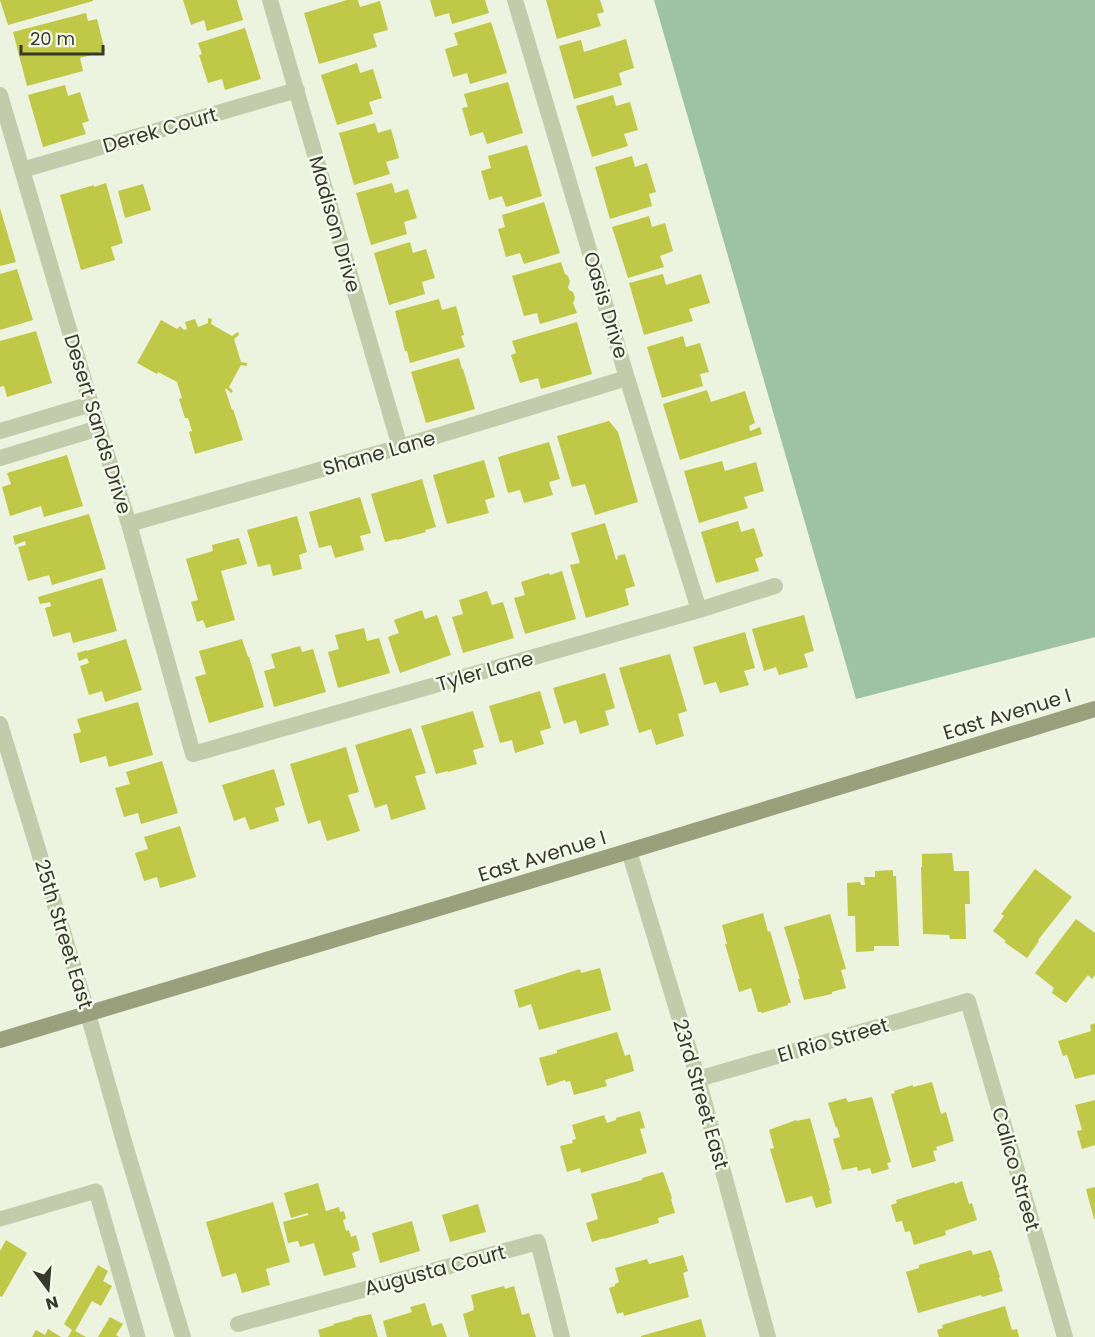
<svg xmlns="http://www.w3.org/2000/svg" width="1095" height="1337" viewBox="0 0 1095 1337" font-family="Poppins,sans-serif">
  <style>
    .green { fill: #9ec3a4 }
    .building { fill: #c0c848 }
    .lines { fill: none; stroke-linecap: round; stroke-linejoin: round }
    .service { stroke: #c3ccaa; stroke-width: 15 }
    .minor { stroke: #c3ccaa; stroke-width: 16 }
    .tertiary { stroke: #c3ccaa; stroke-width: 16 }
    .secondary { stroke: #99a07b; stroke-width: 16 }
    .labels { text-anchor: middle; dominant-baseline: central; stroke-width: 5; stroke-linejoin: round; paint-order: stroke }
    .street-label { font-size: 20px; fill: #37392a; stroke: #f5fbec }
  </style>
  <rect width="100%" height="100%" fill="#ecf3df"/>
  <path class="green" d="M654,0h441v637l-239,62z"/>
  <path class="building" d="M0,0h93v1l-85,24z
    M183,0h54l6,20 -36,11 -3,-11 -13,5z
    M347,0h11l2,7 20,-6 8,29 -15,4 4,13 -58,17 -15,-51z
    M430,0h55l4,13 -37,11 -3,-11 -14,4z
    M546,0h54l4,12 -7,2 4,12 -44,13z
    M86,13l2,8 9,-2 8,32 -25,7 3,13 -56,15 -14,-54z
    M491,22l16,51 -37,11 -3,-11 -14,4 -8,-28 13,-4 -4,-12z
    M245,28l16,51 -36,11 -3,-11 -14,4 -9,-28 3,-1 -4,-11z
    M626,39l8,29 -15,5 3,12 -48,14 -15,-53 22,-6 3,12z
    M357,63l3,10 13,-4 9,29 -13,4 4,12 -36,11 -16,-50z
    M508,82l15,51 -36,11 -4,-12 -13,4 -8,-28 6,-1 -4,-13z
    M65,85l3,11 12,-4 9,29 -7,2 4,11 -43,13 -15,-52z
    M613,95l3,11 14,-4 8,28 -14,4 4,12 -36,11 -16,-51z
    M375,123l3,10 13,-4 8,29 -13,4 4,12 -36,11 -15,-52z
    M527,145l15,51 -36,11 -4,-11 -13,4 -8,-29 10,-3 -3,-12z
    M632,156l3,11 12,-4 9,29 -7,2 3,12 -42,13 -15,-52z
    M106,183l17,60 -12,4 4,13 -34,10 -21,-75 34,-10v2z
    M392,183l3,10 13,-4 9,29 -13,4 3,12 -36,11 -15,-52z
    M143,184l8,26 -26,8 -7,-27z
    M544,202l16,51 -36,11 -4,-11 -14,4 -8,-28 7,-2 -3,-12z
    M0,208l16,54 -16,4z
    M649,216l3,11 13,-4 8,28 -13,5 4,11 -36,11 -16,-51z
    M410,242l3,11 13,-4 9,29 -13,4 3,12 -36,11 -15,-52z
    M561,262l4,12 3,2 2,6 -2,5 1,3 4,2 2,6 -2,5 4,10 -37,11 -3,-11 -13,3 -12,-40z
    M17,269l16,51 -33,10v-56z
    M663,274l3,11 35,-11 9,29 -21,6 4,12 -49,14 -15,-52z
    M439,299l3,11 14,-4 8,29 -3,1 4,11 -55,16 -3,-12h-2l-10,-40z
    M208,318l4,1 -1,5 21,12 6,-4 1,3 -5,4 7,23 6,1v3l-6,-1 -12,22 4,4 -2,2 -4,-4h-2l7,21 1,-1 10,31 -48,14 -6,-22 3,-1 -4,-13h-3l-6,-19 3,-1 -5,-16 -19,-10 -1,2 -20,-11 24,-43 16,9 3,-3 4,4 3,-1 -2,-7 10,-3 3,8 10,-4z
    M577,322l15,52 -51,15 -3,-11 -18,5 -9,-28 5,-2 -4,-12z
    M36,331l16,52 -45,14 -3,-11 -4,1v-46z
    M683,336l3,11 14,-4 9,29 -9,2 3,12 -41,12 -15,-51z
    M459,358l3,11h1l12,40 -49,14 -15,-51z
    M707,390l4,12 34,-11 10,32 -6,3 1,5 10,-4 2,7 -82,26 -17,-56z
    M609,421l9,11 20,70 -43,13 -10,-31 -13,3 -15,-51z
    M549,442l11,37 -11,3 4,13 -29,8 -4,-13 -12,3 -10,-36z
    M67,455l16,51 -39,11 -3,-11 -31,10 -8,-29 9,-3 -4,-11z
    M484,460l11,37 -10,3 4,13 -42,11 -14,-49z
    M722,461l3,10 31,-9 8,29 -20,6 4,11 -49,15 -15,-52z
    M422,479l14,48 -11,3 1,2 -29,8v-1l-12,3 -14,-48z
    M360,497l11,36 -11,3 4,14 -29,8 -4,-13 -12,3 -10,-36z
    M89,514l17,55 -54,16 -3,-10 -21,6 -10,-34 8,-2 -1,-4 -10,4 -2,-9z
    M297,516l10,36 -8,3 3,14 -29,7 -3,-12 -12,3 -11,-37z
    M738,521l3,11 13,-4 9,28 -8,3 4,12 -43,12 -15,-51z
    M605,523l11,37 2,-1 -1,-3 8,-2 10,32 -10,3 4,16 -43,13 -16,-53 10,-2 -9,-30z
    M239,538l8,26 -26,7 14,49 -29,8 -3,-8 -6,2 -6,-20 7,-2 -12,-41 27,-8 -1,-6z
    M562,571l14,48 -51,15 -11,-36 11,-3 -4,-13 28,-9 1,2z
    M102,578l15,53 -44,12 -3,-11 -17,5 -8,-29 6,-2 -1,-4 -10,2 -2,-7z
    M487,591l5,14 11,-3 11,36 -51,15 -11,-36 11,-3 -4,-14z
    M422,610l3,9 12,-4 14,40 -51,18 -12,-36 11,-4 -5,-13z
    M804,615l10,36 -10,3 4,13 -29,8 -3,-8 -12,4 -12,-42z
    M364,628l3,13 12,-3 11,35 -52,15 -10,-36 11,-3 -4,-14z
    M745,632l10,36 -11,3 5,14 -29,8 -4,-11 -12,3 -11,-38z
    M126,639l16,51 -37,12 -3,-11 -13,4 -9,-29 9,-3 -2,-5 -8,3 -2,-8 10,-3v1z
    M242,639l6,18h1l15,50 -55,16 -14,-46 11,-3 -7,-23z
    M300,646l2,6 11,-3 13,43 -52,15 -10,-36 11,-3 -4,-14z
    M670,654l17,57 -9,3 6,22 -28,9 -5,-16 -12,4 -20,-65z
    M605,673l10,35 -10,3 4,14 -29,9 -4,-14 -12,4 -11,-36z
    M540,691l11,37 -11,3 4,13 -29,9 -3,-13 -12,3 -11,-37z
    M138,702l15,53 -44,12 -3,-11 -26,7 -7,-29 8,-2 -4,-13z
    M473,711l11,36 -11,3 4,14 -29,8v-1l-12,3 -15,-48z
    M411,728l15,45 -11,3 11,33 -35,11 -4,-16 -12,4 -20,-63z
    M346,747l13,45 -11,3 12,36 -33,10 -7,-21 -12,4 -18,-60z
    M162,761l16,52 -37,11 -3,-11 -14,4 -9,-29 15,-4 -4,-12z
    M274,769l11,36 -10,3 4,13 -29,9 -5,-13 -11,4 -12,-36z
    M180,826l16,51 -36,11 -3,-11 -13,4 -9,-28 13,-4 -4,-12z
    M952,853l2,18h15l1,33h-5l1,35h-16l-1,-4 -26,-1 -2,-67h1v-13z
    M1035,869l37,28 -34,43 1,1 -12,17 -23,-16 2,-1 -13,-10 11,-15 -3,-2z
    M893,870v6h3l3,70h-25v5l-18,1 -1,-36h-7l-1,-33 13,-1 1,3h4l-1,-8h11v-6z
    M763,913l5,19 2,-1 21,72h-3v2l-26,8 -1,-1h-3l-7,-24 -12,4 -14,-48h2l-5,-19z
    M830,914l16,55 -5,1 5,18 -14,4v2l-28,6 -6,-21h2l-16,-52z
    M1076,919l19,14v42l-3,4 -4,-4 -22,28 -14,-10 2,-5 -19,-15z
    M600,968l11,42 -72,20 -8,-26 -12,4 -5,-18 66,-21 1,4z
    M1095,1023v51l-20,5 -8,-24 -4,1 -5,-15 33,-10 -1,-6z
    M617,1032l8,24 5,-2 4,17 -29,9 2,6 -33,9 -4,-14 -4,1 -1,-2 -18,6 -8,-28 18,-5v-3z
    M932,1082l9,32 5,-2 8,29 -18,6 1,3 -4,1 3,10 -24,7 -21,-74 4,-1 -1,-2 19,-6v2z
    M872,1097l19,65 -4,1 2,6 -17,5 -2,-6 -12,3 -1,-4 -15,3 -9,-31 7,-2 -3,-10 -1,1 -8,-25 18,-5 2,4z
    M1095,1100v45l-13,4 -5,-18 5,-1 -7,-25z
    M640,1111l5,17 -5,1 7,24 -66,20 -1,-5 -13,4 -7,-26 13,-3 -1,-3 4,-1 -4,-14 32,-10 3,8 9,-3v-2z
    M810,1118l20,72 -1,1 3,12 -16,5 -4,-12 -26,7 -16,-54 4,-1 -5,-18 27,-10 1,1z
    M663,1172l9,26 -1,1 4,14 -17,5 1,5 -55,16v-1l-12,4 -6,-19 12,-4 -7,-25 51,-14v-2z
    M962,1181l7,23 3,-1 5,17 -32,11 1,4 -32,10 -4,-14 -5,1 -3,-11 -6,1 -5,-17 6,-2 -1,-3 58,-18 1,2z
    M318,1183l8,28 13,-4 1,5 4,-1 2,8 -3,1 3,11 3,-1 2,7 5,-2 4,15 -8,3 4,14 -32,9 -10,-33 -14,4 -2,-6 -10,2 -5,-21 25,-7v-2l-17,5 -7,-25z
    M1095,1187v32h-1l-8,-30z
    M273,1202l17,60 -24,7 4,16 -28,8 -6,-20 -14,4 -16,-55z
    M478,1204l8,28 -36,10 -8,-27z
    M412,1221l8,30 -40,12 -8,-30z
    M6,1240l21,13 -25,44 -2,-1v-45z
    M971,1250l2,5 18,-5 9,27 -1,1 4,13 -21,6 -1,-2 -63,18 -12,-41 13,-4v-3z
    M683,1255l5,16 -5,2 6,24 -65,19 -1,-4 -6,2 -8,-26 6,-2v-2l4,-2 -4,-14 32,-9 2,5z
    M98,1265l10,6 -5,10 9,5 -11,20 -9,-5 -17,30 11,6h-18l4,-7 -8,-6z
    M504,1286l1,3 9,-3 8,29 7,-2 7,24h-67l-6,-23 11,-4 -1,-2h1l-3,-13z
    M425,1303l7,23 10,-3 5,14h-60l-4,-16 29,-9 -2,-5z
    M1005,1306l7,24 5,-1 2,8h-80l-2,-7 6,-2 -1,-3z
    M371,1314l7,23h-58l-2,-7 16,-5 -1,-1 20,-5 -1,-1z
    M110,1317l13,7 -7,11 3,2h-21z
    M701,1319l5,18h-65v-1z
    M48,1329l13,8h-29l4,-7 9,5z"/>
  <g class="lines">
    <path class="service" d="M0,1219l96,-28 42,146"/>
    <path class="minor" d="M270,0l130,447
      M515,0l112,378 72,232
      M0,95l91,309 38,120 64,230 506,-144 76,-24
      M22,170l275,-80
      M0,431l91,-27
      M0,458l99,-30
      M129,524l271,-77 227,-69
      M629,851l69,228 70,258
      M698,1079l270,-78 97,336
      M238,1324l300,-82 24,95"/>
    <path class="tertiary" d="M0,724l88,290 37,131 58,192"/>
    <path class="secondary" d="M0,1040l629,-189 466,-142"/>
  </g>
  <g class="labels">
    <g class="street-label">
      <text transform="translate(160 130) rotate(-16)">Derek Court</text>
      <text transform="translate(335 224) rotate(74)">Madison Drive</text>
      <text transform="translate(606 305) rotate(73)">Oasis Drive</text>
      <text transform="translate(98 424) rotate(73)">Desert Sands Drive</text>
      <text transform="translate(379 453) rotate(-16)">Shane Lane</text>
      <text transform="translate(485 671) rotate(-16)">Tyler Lane</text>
      <text transform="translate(1007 714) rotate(-17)">East Avenue I</text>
      <text transform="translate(542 856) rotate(-17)">East Avenue I</text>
      <text transform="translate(64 934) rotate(73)">25th Street East</text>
      <text transform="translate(833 1040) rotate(-16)">El Rio Street</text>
      <text transform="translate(701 1094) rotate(74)">23rd Street East</text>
      <text transform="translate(1016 1169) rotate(74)">Calico Street</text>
      <text transform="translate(435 1270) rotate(-15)">Augusta Court</text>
    </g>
  </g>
  <g transform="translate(48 1289) rotate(164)" stroke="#f5fbec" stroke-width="4.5" paint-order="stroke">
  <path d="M0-4.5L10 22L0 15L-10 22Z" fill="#37392a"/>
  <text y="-9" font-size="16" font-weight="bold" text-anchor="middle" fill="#37392a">N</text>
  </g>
  <path d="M21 45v9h82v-9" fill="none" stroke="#37392a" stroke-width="3"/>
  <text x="30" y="45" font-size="18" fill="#37392a" stroke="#f5fbec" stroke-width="4.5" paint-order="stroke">20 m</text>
</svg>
